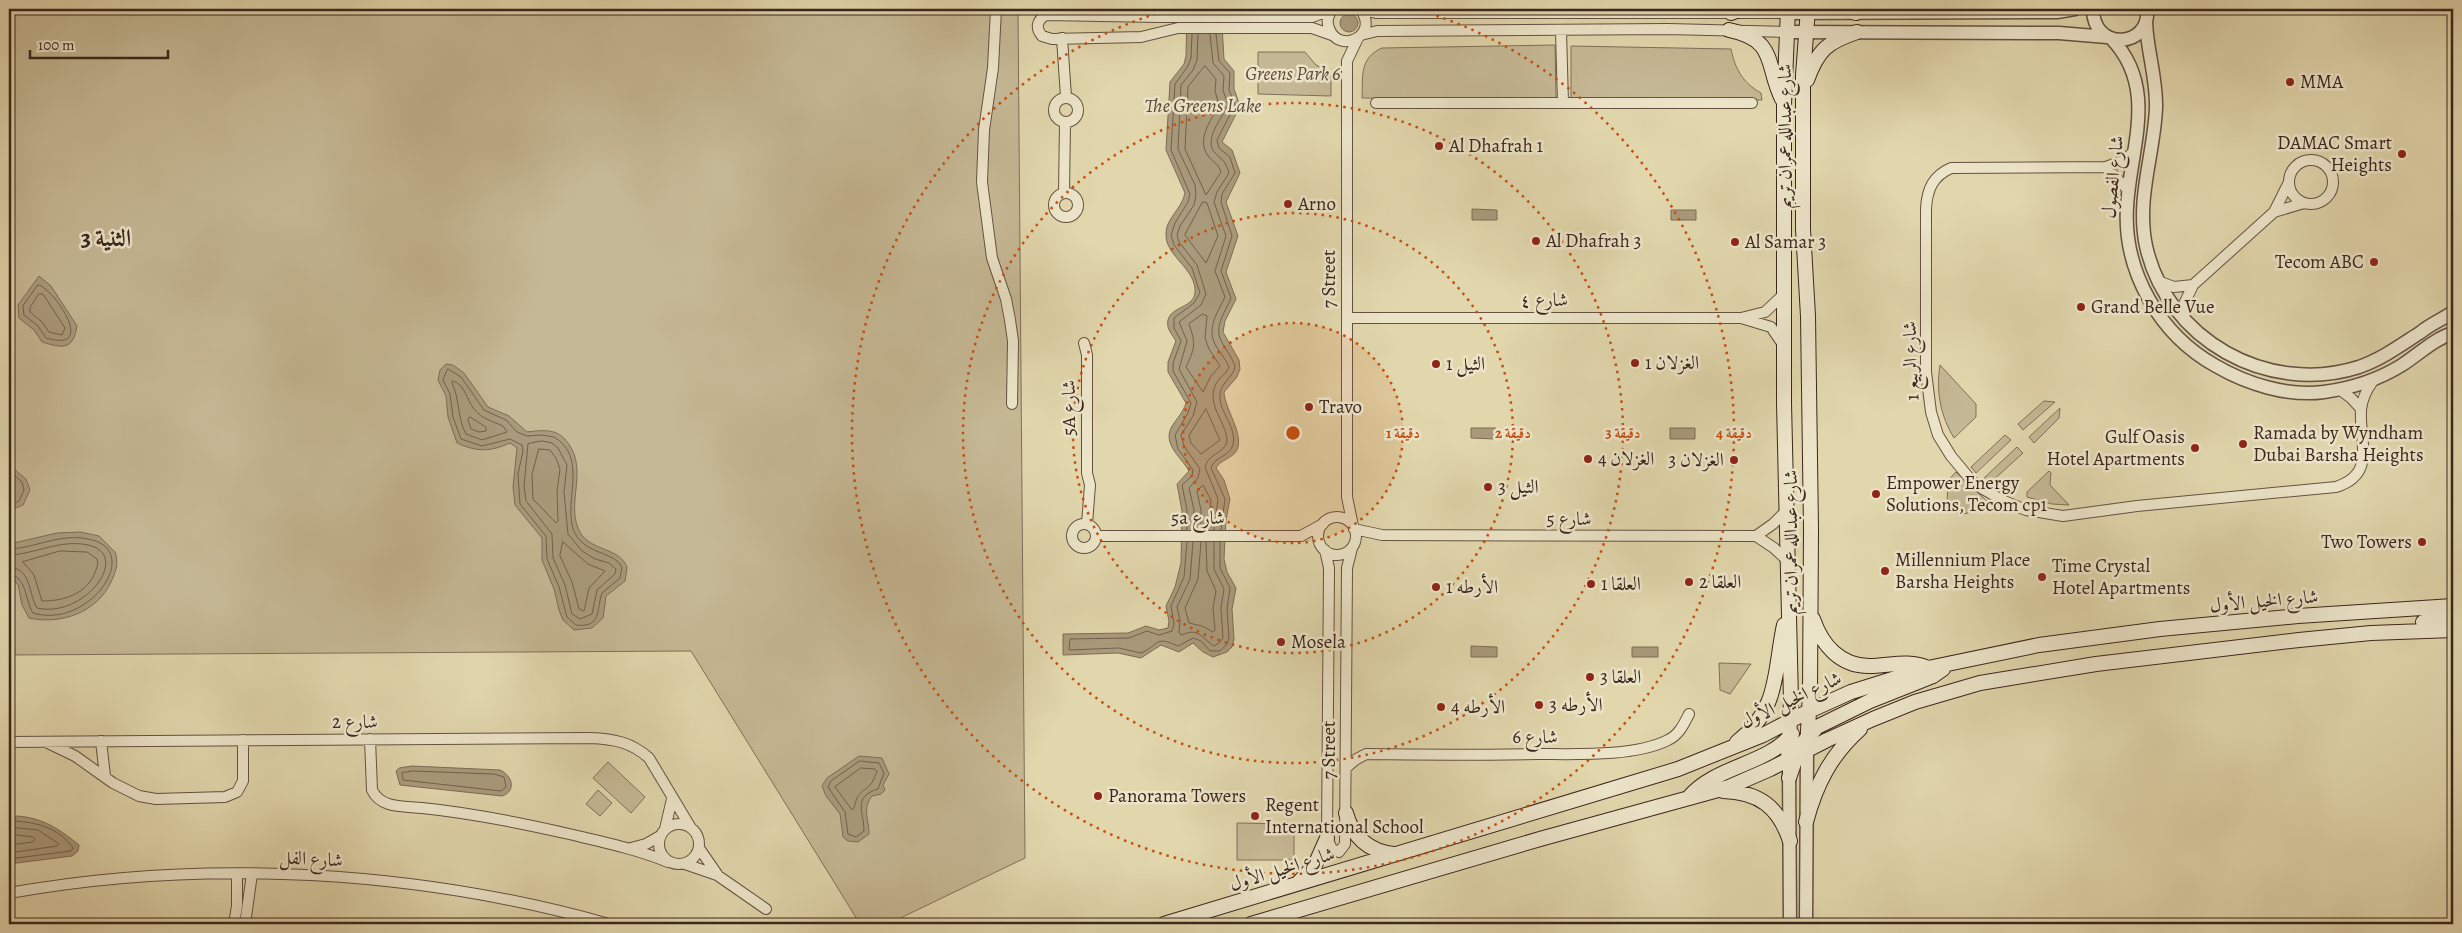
<svg xmlns="http://www.w3.org/2000/svg" width="2462" height="933" viewBox="0 0 2462 933" font-family="Alegreya,Amiri,serif">
  <style>
    .green { fill: #c5b894; stroke: #806f58 }
    .water { fill: #a99a7b; stroke: #7d6c55 }
    .lines { fill: none; stroke-linecap: round; stroke-linejoin: round }
    .shore { stroke: #72604c; stroke-width: 1 }
    .minor-casing { stroke: #645241; stroke-width: 12 }
    .tertiary-casing { stroke: #645241; stroke-width: 15 }
    .secondary-casing { stroke: #3b261d; stroke-width: 16 }
    .minor { stroke: #ece4c9; stroke-width: 10 }
    .tertiary { stroke: #ece4c9; stroke-width: 12 }
    .secondary { stroke: #ece4c9; stroke-width: 14 }
    .ring { fill: none; stroke: #c54f0f; stroke-width: 2.5; stroke-dasharray: 2.5 5 }
    .poi-dot { fill: #8f2418; stroke: #ece4c9; stroke-width: 2 }
    .labels { text-anchor: middle; dominant-baseline: central; stroke-width: 5; stroke-linejoin: round; paint-order: stroke }
    .park-label { font-size: 19px; font-style: italic; fill: #5e4a3b; stroke: #ece4c9 }
    .poi-label { font-size: 19px; fill: #3b261d; stroke: #ece4c9; text-anchor: start }
    .street-label { font-size: 19px; fill: #3b261d; stroke: #ece4c9 }
    .water-label { font-size: 20px; font-style: italic; fill: #5c4939; stroke: #ece4c9 }
    .district-label { font-size: 24px; font-weight: bold; fill: #3b261d; stroke: #ece4c9 }
    .centre { fill: #c54f0f; stroke: #ece4c9; stroke-width: 2.5 }
    .ring-label { font-size: 15px; text-anchor: middle; font-weight: bold; fill: #c54f0f; stroke: #ece4c9; stroke-width: 5; stroke-linejoin: round; paint-order: stroke }
  </style>
  <rect width="100%" height="100%" fill="#e1d6ac"/>
  <filter id="stains"><feTurbulence type="fractalNoise" baseFrequency=".004" numOctaves="4"/><feColorMatrix values="0 0 0 0 .2 0 0 0 0 .09 0 0 0 0 .02 0 0 0 .5 -.17"/></filter>
  <radialGradient id="worn" r=".72"><stop offset=".6" stop-color="#630" stop-opacity="0"/><stop offset="1" stop-color="#630" stop-opacity=".3"/></radialGradient>
  <path class="green" d="M9,9h1009l7,849 -137,66h-28l-169,-273 -682,4z
    M1555,45l1,54 -194,-1c1,-21 -3,-40 20,-50z
    M1571,46l160,3c4,20 12,34 30,44l1,7 -191,-1z
    M1258,52h47l11,13 15,7v24l-73,-2z
    M1940,365l36,39v13l-22,21c-14,-23 -18,-47 -14,-73z
    M2044,401l11,1 -32,28 -5,-6z
    M2060,408l-1,10 -25,25 -5,-6z
    M2005,435l6,5 -35,33 -5,-6z
    M2017,447l6,6 -35,32 -5,-6z
    M2049,471l2,2 -1,12 19,20 -17,-1 -25,-7v-5z
    M1956,472l34,32 -5,5 -26,6 -12,-11 1,-24z
    M1719,663l32,1 -21,30 -10,-4z
    M608,762l37,35 -14,16 -38,-35z
    M598,790l14,13 -12,13 -14,-12z
    M1237,823l57,1v36h-57z"/>
  <path class="water" d="M1187,9h34l3,50 10,12v18l6,17 -18,36 10,8 8,23 -14,29 12,34 -12,36 10,27 -11,22 -2,11 16,28 1,9 -3,8 -13,15c1,18 20,41 13,58 -4,8 -17,10 -21,18l8,12 6,19 -4,21 -2,39 3,13 9,16 -4,21 2,30 -2,8 -5,5 -14,5 -10,-5 -10,-9 -14,9 -18,-7 -20,13 -23,-5 -55,2v-21l65,-1 18,-7 13,4 9,-2 1,-7 -3,-15 9,-19 6,-24 1,-52 -5,-27 12,-13c-7,-13 -26,-26 -18,-43 5,-9 12,-15 15,-25l-18,-31v-10l8,-21c-3,-5 -6,-8 -8,-14 -4,-21 25,-17 27,-34 2,-24 -29,-36 -29,-58 -1,-16 16,-26 19,-42l-19,-43 4,-68 14,-18 2,-8z
    M1340 23a9 9 0 1 1 18 0a9 9 0 1 1-18 0Z
    M1472,209l25,1v10h-25z
    M1671,210h25v10h-25z
    M39,276l12,10 26,40c-4,25 -15,22 -35,16l-8,-12 -15,-12 -1,-13z
    M446,364l7,1 11,8 24,34 21,9 18,16c16,-2 31,-4 41,11 20,27 -1,57 10,85 9,24 41,18 49,39l-2,14 -19,15 -3,22 -11,10 -18,2 -11,-10 -4,-10 -5,-21 -12,-29v-22l-27,-33 -2,-18 4,-39 -7,-5c-20,9 -33,9 -53,0l-9,-26 -2,-21 -8,-16 2,-10z
    M1471,428h25v11l-25,-1z
    M1670,428h25v11h-25z
    M9,465l17,14 4,11 -7,15 -14,6z
    M80,532l19,4 16,16c4,11 1,19 -4,30 -14,30 -49,43 -82,36l-7,-13 -4,-21 -9,-6v-34l48,-11z
    M1471,646l26,1v10h-26z
    M1632,647h26v10h-26z
    M859,756l23,2 7,16 -6,11 2,5 -4,4 -9,2c-10,13 -3,23 -3,38l-11,8 -10,-1 -5,-4 -3,-23 -14,-18 -4,-10 5,-8z
    M412,766l88,4c12,5 17,21 2,26l-102,-11 -4,-14 3,-3z
    M9,816c29,-1 48,11 70,29l-1,6 -6,5 -63,8z"/>
  <g class="lines">
    <path class="shore" d="M1210,34l3,29 11,13 -1,14 5,15c-6,13 -25,35 -13,48 8,8 10,7 14,20l-12,19 -3,10 12,34 -11,35 10,26c-8,16 -19,32 -9,49 4,7 10,13 13,21 -3,8 -13,12 -15,22 -5,20 13,34 13,53 -4,12 -19,12 -22,25l13,32 -4,31
      M1216,34l3,27 11,12 -1,17 6,15 -18,35 2,8 11,9 5,16 -13,21 -1,8 11,34 -11,35 10,27c-6,15 -19,30 -8,46 4,8 9,13 12,22 -2,13 -17,17 -15,33 1,15 19,32 12,48 -4,10 -18,10 -21,21l14,31 -4,31
      M1205,66l11,13 -1,12 4,14c-8,16 -24,35 -10,52 5,6 9,6 12,15l-15,23 -21,-46 3,-62z
      M1203,202l4,1 11,33 -12,27 -21,-28z
      M38,285c13,0 62,69 8,53l-8,-12 -14,-11 -1,-9z
      M39,294h4l22,34 -3,7 -13,-3 -7,-10 -12,-10v-4z
      M1203,314l4,2 -2,22 4,11 11,17 -9,10 -8,16 -17,-25c9,-19 10,-23 3,-43z
      M448,369l13,8 23,33 22,10 11,12 10,4 15,-1 12,2c34,20 10,62 19,92 9,26 43,22 49,39l-2,10 -18,15c-6,17 0,35 -26,32l-9,-8 -8,-30 -12,-28 -1,-23 -26,-32 -2,-30 5,-23 -1,-6 -12,-6 -28,7 -21,-7 -8,-22 -3,-23 -7,-14z
      M453,381c12,3 14,20 21,28 8,10 18,12 29,17l4,6 -25,8 -16,-6c-9,-16 -6,-35 -14,-51z
      M1206,409l14,31 -19,14 -10,-11 -2,-7z
      M470,417l16,10v4l-7,1 -8,-3 -3,-9z
      M542,441l10,2 6,5 9,17 -3,27 4,42 14,17 13,8 14,4 7,6 -1,5 -18,16 -5,24 -12,5 -8,-5 -7,-29 -12,-27 -1,-24 -26,-33 -2,-15 4,-42z
      M539,449l11,1 6,8 4,11 -3,22 1,30 -2,2 -23,-24 -1,-24z
      M9,470l13,12 2,8 -5,11 -10,5
      M1187,530v-20l-5,-25 10,-9 1,-6 -15,-21 -3,-14 13,-22 3,-10 -18,-32v-8l8,-22 -7,-13v-10l20,-15 6,-10 -8,-25 -18,-23 -3,-10 4,-12 13,-21 2,-8 -19,-44 4,-66 13,-18 3,-8 1,-24
      M1193,530l1,-20 -5,-22 9,-10 2,-9 -16,-23 -3,-11 12,-19 4,-14 -18,-33 8,-28 -8,-19 22,-17 5,-11 -9,-29 -18,-23 -2,-7 3,-9 14,-21 2,-10 -1,-10 -17,-36 3,-64 12,-15 4,-10 1,-26
      M1201,530v-20l-4,-19 6,-6 8,15 -4,30
      M563,542l25,22 17,7 -16,17 -5,23 -5,-2 -7,-27 -12,-26z
      M1187,542l-3,35 -13,29 3,18 -2,7 -13,4 -12,-4 -18,7 -59,1 -1,11 50,-2 22,5c19,-8 13,-18 37,-7l15,-8 8,3 9,10h10l7,-7 2,-6 -2,-29 3,-21 -10,-20v-26
      M1193,542l-3,37 -13,28 3,13 -1,13 3,2c16,-8 20,3 32,11l5,-3 4,-5 -2,-30 3,-19 -10,-20v-27
      M1201,542l-3,37 -13,29 4,15 13,3 11,6 2,-2 -2,-22 3,-17 -9,-20 -1,-29
      M9,549c27,-1 51,-16 79,-10 57,10 2,91 -55,74 -8,-12 -6,-37 -24,-39
      M60,551l27,1 10,7c2,6 -1,10 -3,16 -10,20 -31,26 -52,26l-8,-26 -11,-13z
      M9,555c27,-1 51,-16 79,-10 45,10 -4,74 -51,63 -9,-15 -5,-39 -28,-41
      M860,761l19,2 5,10 -6,16c-26,8 -14,23 -14,42l-8,6 -8,-3 -3,-22 -17,-25 3,-6z
      M861,768l14,1 2,3c-2,3 -4,10 -6,12 -10,10 -13,7 -17,24l-2,2 -17,-23z
      M413,771l81,3 10,3 2,10 -5,4 -98,-11 -1,-7z
      M9,821c24,0 50,6 64,27l-2,3 -62,8
      M9,827l29,3 21,14 -2,2 -48,7
      M9,834l24,3 2,2 -2,3 -24,3"/>
    <defs>
      <path id="minor" d="M996,9l-3,59 -9,62 -2,52 10,76 14,41 4,21 3,21 -1,63
        M1333,9c-5,6 -7,12 -4,19 9,27 52,8 31,-19
        M1361,9l15,4h411
        M1561,31l2,72
        M1332,35l-20,-7h-134l-37,9 -89,2 -10,-3c-7,-8 -5,-16 4,-21l111,2h155l21,-8
        M1361,35l16,-4 291,-2 118,3
        M1062,38l4,59
        M1054 110a12 12 0 1 1 24 0a12 12 0 1 1-24 0Z
        M1376,103h376
        M2135,150l-10,10 -19,7 -155,1c-18,8 -24,21 -25,41v163l5,40 7,23 13,21 20,24 12,9 21,12 22,9 37,6 74,-10 199,-19c41,-13 23,-46 25,-77 1,-11 6,-21 12,-29
        M2289 182a22 22 0 1 1 44 0a22 22 0 1 1-44 0Z
        M2106,167l22,23
        M1064,193l1,-71
        M1054 205a12 12 0 1 1 24 0a12 12 0 1 1-24 0Z
        M2274,212l30,-9
        M2158,281l16,6 19,-2
        M1347,318h394l24,-6 19,-18
        M1741,318l30,9 13,19
        M2184,320l1,-18 8,-17 81,-73 15,-30
        M1084,343l3,12v118l3,12 -3,39
        M2339,389l12,9 10,11
        M1318 536a19 19 0 1 1 38 0a19 19 0 1 1-38 0Z
        M1072 536a12 12 0 1 1 24 0a12 12 0 1 1-24 0Z
        M1353,526l-6,-29v-436l11,-23
        M1354,529l28,6 374,1 18,12 15,14
        M1096,536h205l22,-12
        M1756,536l17,-12 15,-15
        M1325,550l4,18 -2,270 5,11 7,3 6,-8 2,-276 5,-20
        M370,739l2,51c9,19 32,16 50,18 50,5 99,15 147,26 34,8 67,15 99,28
        M101,741l4,35
        M9,742l581,-4c24,1 41,4 59,20l42,70
        M48,743l27,13 38,27 26,13 17,3 69,-2 12,-5 6,-11v-41
        M1346,768l9,-8 11,-6c57,1 114,1 171,0 37,0 98,3 131,-14 11,-5 16,-16 21,-26
        M659 844a20 20 0 1 1 40 0a20 20 0 1 1-40 0Z
        M665,829l7,-30
        M631,848l15,-4 14,-8
        M699,848l18,26
        M685,864l32,11 49,34
        M9,893c195,-35 409,-23 600,31
        M234,924l3,-18v-32
        M245,924l7,-50"/>
      <path id="tertiary" d="M2093,9c0,43 58,39 54,0
        M1787,13l270,-1 18,-3
        M2146,22c1,29 11,57 10,86 -2,47 -20,91 -10,138 21,94 122,150 213,121 23,-8 42,-22 62,-35 10,-8 22,-13 32,-20
        M1786,32l273,1 48,4
        M2111,38c48,50 19,110 16,169 -4,65 33,128 89,159 31,18 72,31 108,26 29,-4 54,-12 78,-27 17,-11 32,-26 51,-32
        M1789,768l1,156
        M1806,924l1,-174"/>
      <path id="secondary" d="M1788,9l-4,96v298l7,298 -3,59
        M1844,9l12,4
        M1731,13l11,-4
        M1729,30c49,10 36,35 53,69
        M1807,80c11,-30 20,-38 50,-48
        M1813,619c9,26 27,47 56,47 20,0 39,-7 59,2
        M2423,622l30,-2
        M1737,742c43,-33 37,-71 47,-117
        M1807,750l3,-58 1,-163 -3,-213 -5,-87v-154l5,-66
        M1789,778l11,-32 17,-19 53,-26 63,-25 10,-7
        M1723,791c36,1 56,16 67,50
        M1689,797c28,-32 78,-32 103,-63
        M1346,813c6,23 23,39 48,41
        M1806,822c10,-38 25,-67 54,-93
        M1298,883l17,-18 12,-27
        M1164,924l514,-155 85,-34 46,-24 42,-19 77,-24 111,-23 121,-16 138,-13 155,-10
        M1251,924l289,-85 189,-52 41,-18 57,-29 46,-21 42,-17 65,-19 116,-19 203,-24 72,-7 82,-3"/>
    </defs>
    <use href="#minor" class="minor-casing"/>
    <use href="#tertiary" class="tertiary-casing"/>
    <use href="#secondary" class="secondary-casing"/>
    <use href="#minor" class="minor"/>
    <use href="#tertiary" class="tertiary"/>
    <use href="#secondary" class="secondary"/>
  </g>
  <circle cx="1293" cy="433" r="110" fill="#c54f0f" fill-opacity=".12"/>
  <g class="ring">
    <circle cx="1293" cy="433" r="110"/>
    <circle cx="1293" cy="433" r="220"/>
    <circle cx="1293" cy="433" r="330"/>
    <path d="M1415 9A441 441 0 1 1 1171 9"/>
  </g>
  <g class="poi-dot">
    <circle cx="2290" cy="82" r="5"/>
    <circle cx="1439" cy="146" r="5"/>
    <circle cx="2402" cy="154" r="5"/>
    <circle cx="1288" cy="204" r="5"/>
    <circle cx="1536" cy="241" r="5"/>
    <circle cx="1735" cy="242" r="5"/>
    <circle cx="2374" cy="262" r="5"/>
    <circle cx="2081" cy="307" r="5"/>
    <circle cx="1635" cy="363" r="5"/>
    <circle cx="1436" cy="364" r="5"/>
    <circle cx="1309" cy="407" r="5"/>
    <circle cx="2243" cy="444" r="5"/>
    <circle cx="2195" cy="448" r="5"/>
    <circle cx="1588" cy="459" r="5"/>
    <circle cx="1734" cy="460" r="5"/>
    <circle cx="1488" cy="487" r="5"/>
    <circle cx="1876" cy="494" r="5"/>
    <circle cx="2422" cy="542" r="5"/>
    <circle cx="1885" cy="571" r="5"/>
    <circle cx="2042" cy="577" r="5"/>
    <circle cx="1689" cy="582" r="5"/>
    <circle cx="1591" cy="584" r="5"/>
    <circle cx="1436" cy="587" r="5"/>
    <circle cx="1281" cy="642" r="5"/>
    <circle cx="1590" cy="677" r="5"/>
    <circle cx="1539" cy="705" r="5"/>
    <circle cx="1441" cy="707" r="5"/>
    <circle cx="1098" cy="796" r="5"/>
    <circle cx="1255" cy="816" r="5"/>
  </g>
  <g class="labels">
    <g class="park-label">
      <text x="1293" y="74">Greens Park 6</text>
    </g>
    <g class="poi-label">
      <text x="2300" y="82">MMA</text>
      <text x="2392" y="143" text-anchor="end">DAMAC Smart<tspan x="2392" dy="22">Heights</tspan></text>
      <text x="1449" y="146">Al Dhafrah 1</text>
      <text x="1298" y="204">Arno</text>
      <text x="1546" y="241">Al Dhafrah 3</text>
      <text x="1745" y="242">Al Samar 3</text>
      <text x="2364" y="262" text-anchor="end">Tecom ABC</text>
      <text x="2091" y="307">Grand Belle Vue</text>
      <text x="1645" y="363">الغزلان 1</text>
      <text x="1446" y="364">الثيل 1</text>
      <text x="1319" y="407">Travo</text>
      <text x="2253" y="433">Ramada by Wyndham<tspan x="2253" dy="22">Dubai Barsha Heights</tspan></text>
      <text x="2185" y="437" text-anchor="end">Gulf Oasis<tspan x="2185" dy="22">Hotel Apartments</tspan></text>
      <text x="1598" y="459">الغزلان 4</text>
      <text x="1724" y="460" text-anchor="end">الغزلان 3</text>
      <text x="1886" y="483">Empower Energy<tspan x="1886" dy="22">Solutions, Tecom cp1</tspan></text>
      <text x="1498" y="487">الثيل 3</text>
      <text x="2412" y="542" text-anchor="end">Two Towers</text>
      <text x="1895" y="560">Millennium Place<tspan x="1895" dy="22">Barsha Heights</tspan></text>
      <text x="2052" y="566">Time Crystal<tspan x="2052" dy="22">Hotel Apartments</tspan></text>
      <text x="1699" y="582">العلقا 2</text>
      <text x="1601" y="584">العلقا 1</text>
      <text x="1446" y="587">الأرطه 1</text>
      <text x="1291" y="642">Mosela</text>
      <text x="1600" y="677">العلقا 3</text>
      <text x="1549" y="705">الأرطه 3</text>
      <text x="1451" y="707">الأرطه 4</text>
      <text x="1108" y="796">Panorama Towers</text>
      <text x="1265" y="805">Regent<tspan x="1265" dy="22">International School</tspan></text>
    </g>
    <g class="street-label">
      <text transform="translate(1785 136) rotate(-90)">شارع عبدالله عمران تريم</text>
      <text transform="translate(2113 177) rotate(-84)">شارع الفصول</text>
      <text transform="translate(1329 279) rotate(-90)">7 Street</text>
      <text x="1544" y="300">شارع ٤</text>
      <text transform="translate(1911 361) rotate(-92)">شارع الربيع 1</text>
      <text transform="translate(1069 408) rotate(-90)">5A شارع</text>
      <text x="1198" y="518">5a شارع</text>
      <text x="1569" y="519">شارع 5</text>
      <text transform="translate(1791 542) rotate(-90)">شارع عبدالله عمران تريم</text>
      <text transform="translate(2264 601) rotate(-5)">شارع الخيل الأول</text>
      <text transform="translate(1791 700) rotate(-25)">شارع الخيل الأول</text>
      <text x="355" y="722">شارع 2</text>
      <text x="1535" y="737">شارع 6</text>
      <text transform="translate(1329 750) rotate(-90)">7 Street</text>
      <text transform="translate(311 859) rotate(3)">شارع الفل</text>
      <text transform="translate(1282 869) rotate(-17)">شارع الخيل الأول</text>
    </g>
    <g class="water-label">
      <text x="1203" y="105">The Greens Lake</text>
    </g>
    <g class="district-label">
      <text x="106" y="238">الثنية 3</text>
    </g>
  </g>
  <circle cx="1293" cy="433" r="8" class="centre"/>
  <g class="ring-label">
    <text x="1403" y="438">1 دقيقة</text>
    <text x="1513" y="438">2 دقيقة</text>
    <text x="1623" y="438">3 دقيقة</text>
    <text x="1734" y="438">4 دقيقة</text>
  </g>
  <rect width="2462" height="933" fill="none" stroke="#e1d6ac" stroke-width="30"/>
  <rect x="10" y="10" width="2442" height="913" fill="none" stroke="#3b261d" stroke-width="2.5"/>
  <rect x="15" y="15" width="2432" height="903" fill="none" stroke="#3b261d"/>
  <path d="M30 50v8h138v-8" fill="none" stroke="#3b261d" stroke-width="2.5"/>
  <text x="38" y="50" font-size="15" fill="#3b261d" stroke="#ece4c9" stroke-width="4" paint-order="stroke">100 m</text>
  <rect width="100%" height="100%" filter="url(#stains)"/>
  <rect width="100%" height="100%" fill="url(#worn)"/>
</svg>
